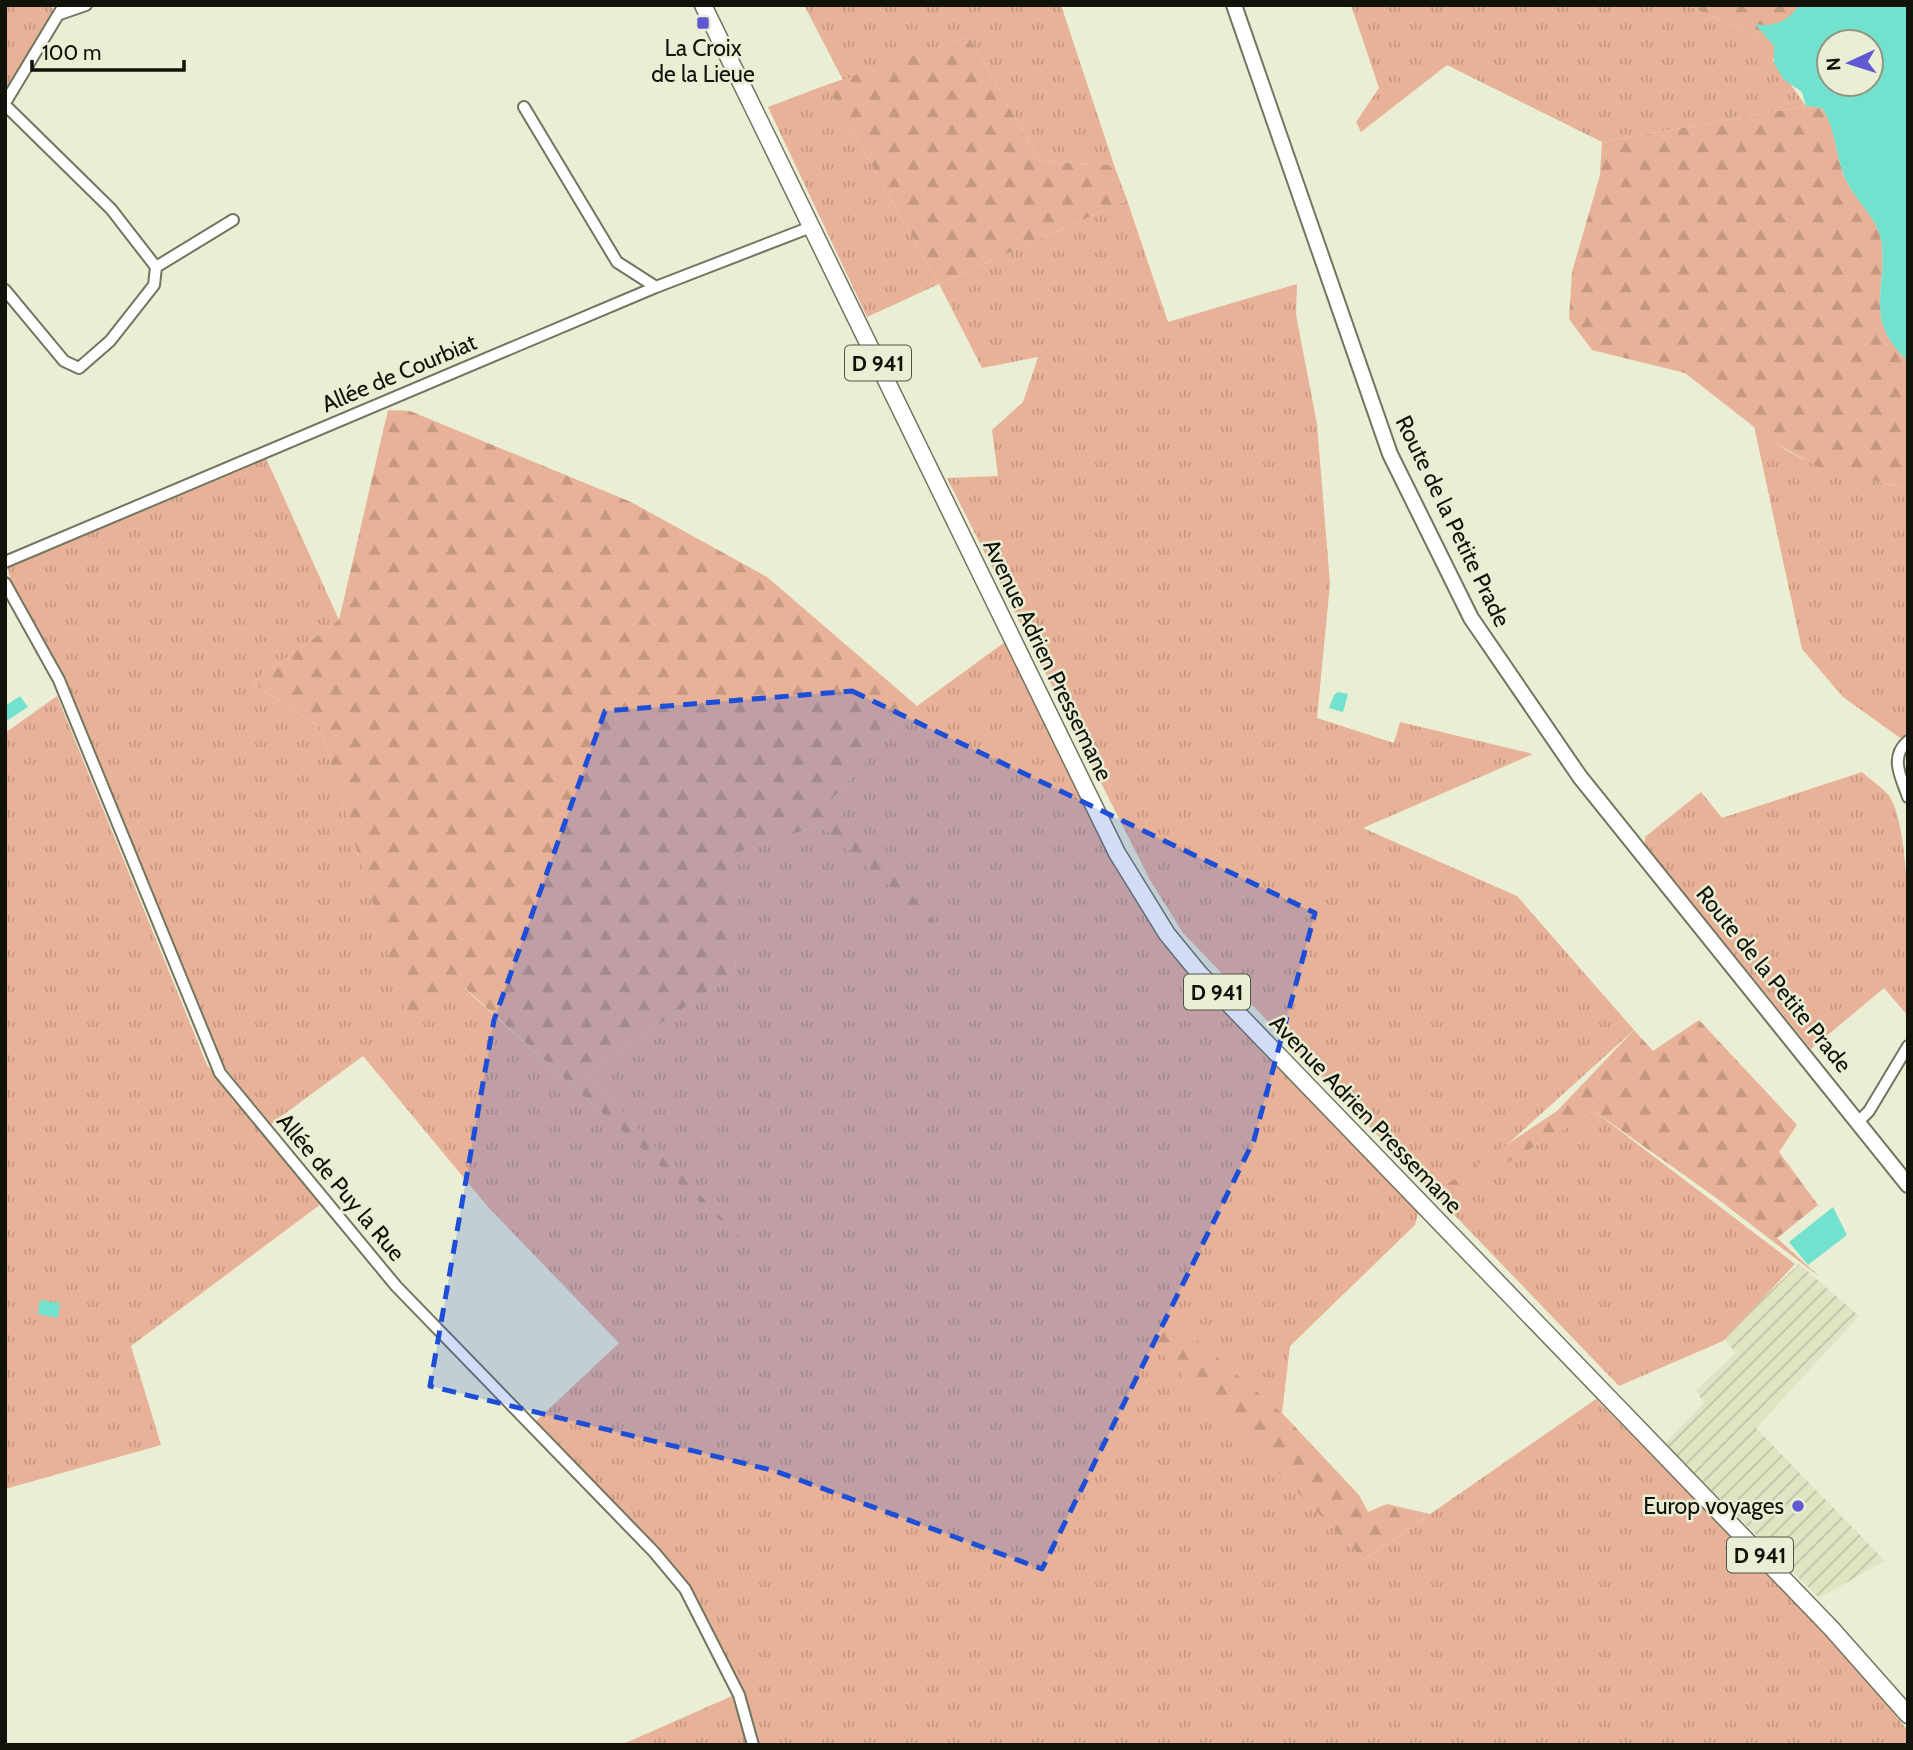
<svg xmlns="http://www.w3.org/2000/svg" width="1913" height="1750" viewBox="0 0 1913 1750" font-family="Cabin,sans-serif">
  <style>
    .industrial { fill: url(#industrial-furrows) }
    .grass { fill: url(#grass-tufts) }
    .forest { fill: url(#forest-firs) }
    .water { fill: #72e2ce; fill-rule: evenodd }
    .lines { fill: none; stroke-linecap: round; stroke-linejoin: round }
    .street-casing { stroke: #72755f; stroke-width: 14 }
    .secondary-casing { stroke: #72755f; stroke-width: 18 }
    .primary-casing { stroke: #72755f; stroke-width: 19 }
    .street { stroke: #fff; stroke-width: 10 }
    .secondary { stroke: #fff; stroke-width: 14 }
    .primary { stroke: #fff; stroke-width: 16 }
    .marked { fill: #1d4ed8; fill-opacity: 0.2; stroke: #1d4ed8; stroke-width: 5; stroke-dasharray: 14 9; stroke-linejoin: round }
    .poi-dot { fill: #5f59d2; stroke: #eaeed4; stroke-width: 2.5 }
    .labels { text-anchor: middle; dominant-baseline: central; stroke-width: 5; stroke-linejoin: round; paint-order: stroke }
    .shield { fill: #eaeed4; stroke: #525447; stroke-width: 2 }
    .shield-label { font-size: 21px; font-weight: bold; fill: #11120a }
    .poi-label { font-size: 23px; fill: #11120a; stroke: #eaeed4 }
    .street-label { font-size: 23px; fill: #11120a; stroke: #eaeed4 }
  </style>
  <defs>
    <pattern id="industrial-furrows" width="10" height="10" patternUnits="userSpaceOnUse" patternTransform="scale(1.75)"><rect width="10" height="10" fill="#e0e4c3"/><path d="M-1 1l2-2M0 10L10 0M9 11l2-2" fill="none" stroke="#bfc3a6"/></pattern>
    <pattern id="grass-tufts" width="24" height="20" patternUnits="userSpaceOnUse" patternTransform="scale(1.75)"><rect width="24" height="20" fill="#e8b298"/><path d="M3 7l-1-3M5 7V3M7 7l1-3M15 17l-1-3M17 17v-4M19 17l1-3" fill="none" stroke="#c69882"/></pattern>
    <pattern id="forest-firs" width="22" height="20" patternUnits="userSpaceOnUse" patternTransform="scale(1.75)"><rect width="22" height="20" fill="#e8b298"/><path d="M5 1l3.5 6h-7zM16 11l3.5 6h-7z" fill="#c69882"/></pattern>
  </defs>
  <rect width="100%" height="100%" fill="#eaeed4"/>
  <path class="industrial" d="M1799,1264l60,52 -103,112 129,133 -66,37 -154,-155 39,-40 -8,-13 40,-37 -14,-16z"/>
  <path class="grass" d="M5,5h45l6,8 -51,80z
    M804,5h257l53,160 -74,-4 -71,-124 -126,43z
    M1351,5h336l69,31 50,70 -204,36 -155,-77 -86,67 -5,-10 23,-34z
    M826,85l113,199 188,-84 41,122 129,-38 -1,31 21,109 13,160 -13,134 77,25 6,-21 133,32 -170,74 154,68 117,134 -184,166 144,-85 201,153 -72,77 -104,45 -436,-453 -33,-53 -203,-402 51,-2 -6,-46 31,-28 15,-45 -56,11 -43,-84 -72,33 -99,-210z
    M1754,426c51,44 91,49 154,62v249l-5,3 -60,-43 -41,-48z
    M266,458l73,162 -87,63 68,44 89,297 55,-36 274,248 -152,-163 150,-100 -7,-118 91,-30 127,112 -117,-136 87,-95 88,-64 144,281 27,34 242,256 -3,12 -125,121 -8,67 -111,-94 -20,23 213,218 232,-161 247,251 65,81v14h-1150l-15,-53 -55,-108 -153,-162 84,-79 -131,-136 -125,-151 -92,68 -49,-60 -159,-384 -53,-102 -2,-10z
    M57,696l150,369 114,139 -190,142 30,99 -156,44v-756z
    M1862,772c8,8 22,16 28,25 23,40 18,169 18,219l-24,-28 -73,61 -166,-204v-8l56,-45 21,26z
    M732,1696l15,49h-126z"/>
  <path class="forest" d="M1687,5h111l-25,55 -17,-24z
    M969,37l71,124 74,4 13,35 -188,84 -113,-199z
    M1806,106l16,2c15,22 13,52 26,76 11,21 31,35 34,61 4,48 -18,76 26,116v127l-83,-17 -53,-30 -87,-68 -93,-23 -23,-31 3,-47 28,-97 2,-33z
    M388,410l22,1 221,91 136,75 150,129 -87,95 122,141 -132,-117 -90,30 6,118 -150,100 161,172 -282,-257 -56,37 -89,-298 -68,-44 87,-63z
    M1699,1020l98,105 -18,27 39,53 -41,33 44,40 -106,-81 -121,-86 -148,88 -9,-8 120,-80 77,-81 19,21z
    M1171,1318l111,95 77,82 9,17 19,-8 43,10 -66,46 -213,-217z"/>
  <path class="water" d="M1799,5h109v356c-44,-40 -22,-68 -26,-116 -3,-26 -23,-40 -34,-61 -13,-24 -11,-54 -26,-76l-16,-2 -4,-14 -19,-13 -9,-16v-17l-19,-22c18,4 34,-3 44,-19zM1829,42h42v42h-42z
    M1338,692l10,2 -5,18 -14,-4 5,-13z
    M20,696l8,11 -23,15v-16z
    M1833,1207l14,28 -39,30 -19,-23z
    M40,1300l20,3 -2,15 -20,-4z"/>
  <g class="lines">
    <defs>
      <path id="street" d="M60,14l26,-9
        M5,103l59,-98
        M5,105l106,104 45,58 -2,18 -44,56 -31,27 -15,-7 -59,-71
        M524,107l93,155 39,25
        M156,267l77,-47
        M5,562l651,-275 155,-60
        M5,583l54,97 161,393 176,213 258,266 31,37 54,106 14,50
        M1908,741c-19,16 -7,36 0,56
        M1859,1121l10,-10 39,-65"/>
      <path id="secondary" d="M1234,5l156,449 81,164 109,159 328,408"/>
      <path id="primary" d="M703,5l414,848 50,81 32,39 632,655 77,87"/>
    </defs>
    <use href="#street" class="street-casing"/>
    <use href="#secondary" class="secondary-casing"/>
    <use href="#primary" class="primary-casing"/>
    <use href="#street" class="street"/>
    <use href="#secondary" class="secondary"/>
    <use href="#primary" class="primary"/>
  </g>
  <path class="marked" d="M852,691l463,222 -61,227 -212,429 -267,-98 -345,-85 64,-366 111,-309z"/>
  <g class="poi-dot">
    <rect x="696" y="16" width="14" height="14" rx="3.5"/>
    <circle cx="1798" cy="1506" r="7"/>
  </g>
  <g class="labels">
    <g class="shield">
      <rect x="845" y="345.5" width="66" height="35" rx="5"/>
      <rect x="1184" y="974.5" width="66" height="35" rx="5"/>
      <rect x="1727" y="1537.5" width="66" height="35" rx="5"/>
    </g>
    <g class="shield-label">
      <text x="878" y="363">D 941</text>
      <text x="1217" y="992">D 941</text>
      <text x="1760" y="1555">D 941</text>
    </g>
    <g class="poi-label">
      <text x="703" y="48">La Croix<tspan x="703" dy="26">de la Lieue</tspan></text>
      <text x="1784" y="1506" text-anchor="end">Europ voyages</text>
    </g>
    <g class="street-label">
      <text transform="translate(399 373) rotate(-23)">Allée de Courbiat</text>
      <text transform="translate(1453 521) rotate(64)">Route de la Petite Prade</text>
      <text transform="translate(1048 660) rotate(64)">Avenue Adrien Pressemane</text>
      <text transform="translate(1774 979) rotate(51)">Route de la Petite Prade</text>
      <text transform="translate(1366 1114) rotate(46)">Avenue Adrien Pressemane</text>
      <text transform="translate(341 1187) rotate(50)">Allée de Puy la Rue</text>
    </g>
  </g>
  <rect width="1913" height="1750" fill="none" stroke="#11120a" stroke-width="14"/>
  <g transform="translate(1850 63) rotate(266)"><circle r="33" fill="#eaeed4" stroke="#939683" stroke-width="2"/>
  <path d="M0-5L12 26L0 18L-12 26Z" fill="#5f59d2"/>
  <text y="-10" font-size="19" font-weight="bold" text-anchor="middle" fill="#11120a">N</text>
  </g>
  <path d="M32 60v10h152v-10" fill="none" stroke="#11120a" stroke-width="3.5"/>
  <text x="42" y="60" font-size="21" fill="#11120a" stroke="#eaeed4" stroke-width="5" paint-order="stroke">100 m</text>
</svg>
